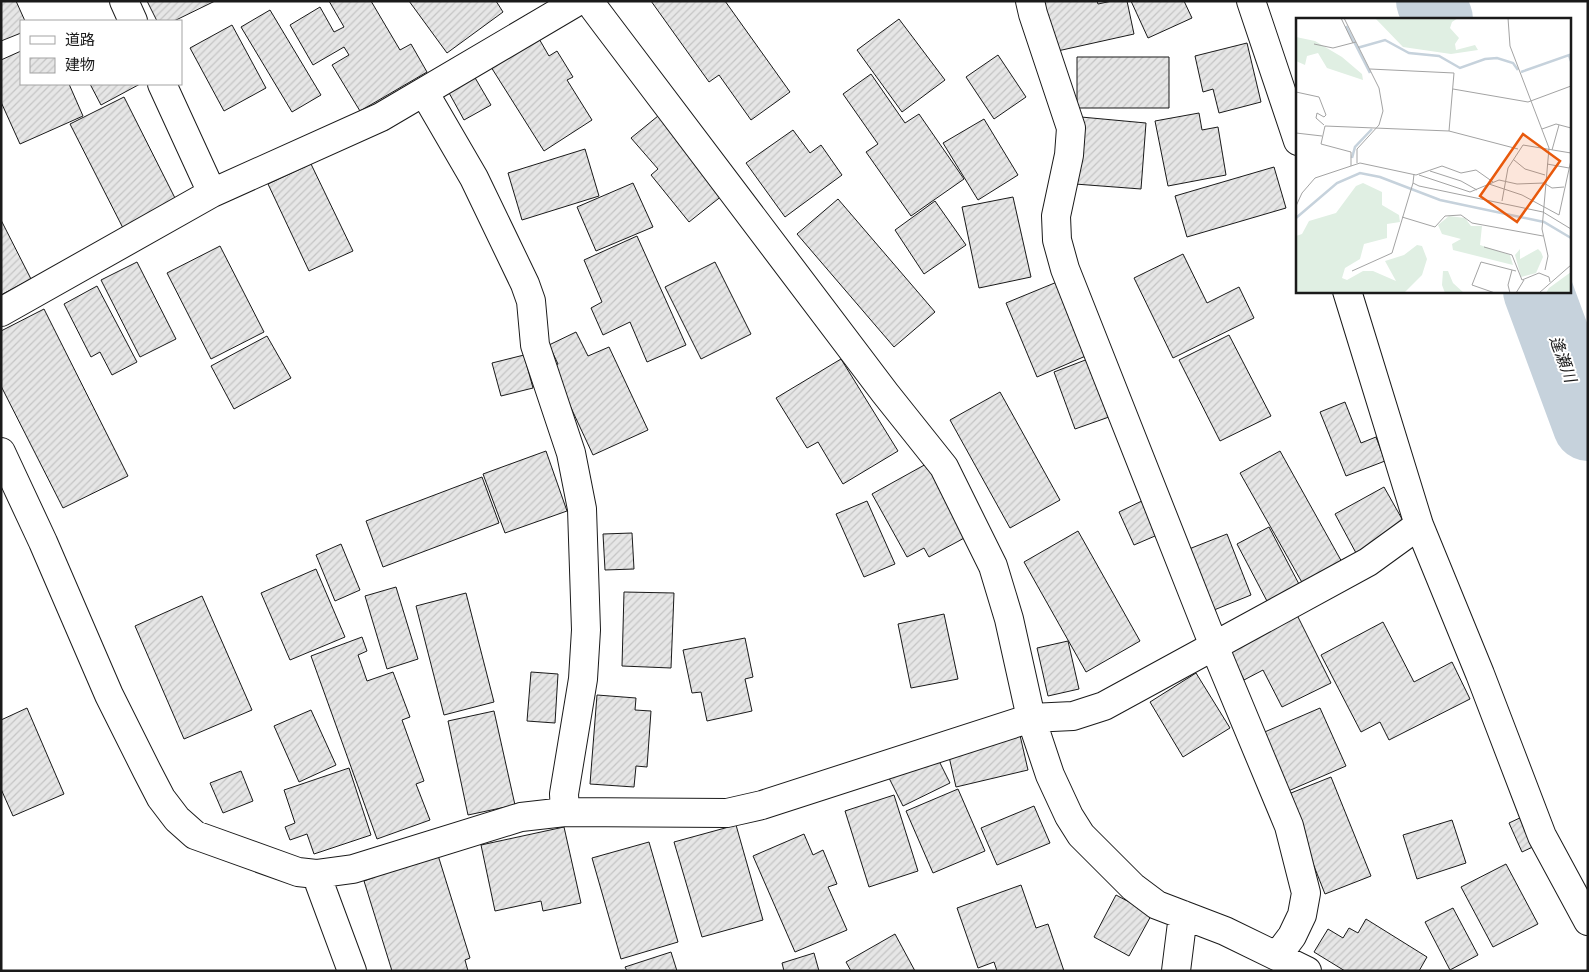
<svg xmlns="http://www.w3.org/2000/svg" width="1589" height="972" viewBox="0 0 1589 972" font-family="'Fira Sans','Noto Sans JP',sans-serif">
  <style>
    .lines { fill: none; stroke-linecap: round; stroke-linejoin: round }
    .river { stroke: #c6d2dc; stroke-width: 70 }
    .building { fill: url(#building-hatch); stroke: #1a1a1a }
    .minor-casing { stroke: #1a1a1a; stroke-width: 30 }
    .minor { stroke: #fff; stroke-width: 28 }
    .labels { text-anchor: middle; dominant-baseline: central; stroke-width: 4; stroke-linejoin: round; paint-order: stroke }
    .water-label { font-size: 16px; font-style: italic; fill: #1a1a1a; stroke: #fff }
    .inset-river { fill: none; stroke: #c6d2dc; stroke-width: 2.5 }
    .inset-road { fill: none; stroke: #a3a3a3; stroke-width: 1 }
    .view { fill: #e8590c; fill-opacity: 0.15; stroke: #e8590c; stroke-width: 2.5 }
    .inset-edge { fill: none; stroke: #1a1a1a; stroke-width: 2.5 }
  </style>
  <defs>
    <pattern id="building-hatch" width="6" height="6" patternUnits="userSpaceOnUse" patternTransform="scale(1.25)"><rect width="6" height="6" fill="#e6e6e6"/><path d="M-1 1l2-2M0 6l6-6M5 7l2-2" fill="none" stroke="#c5c5c5"/></pattern>
  </defs>
  <rect width="100%" height="100%" fill="#fff"/>
  <g class="lines">
    <path class="river" d="M1431,1l7,18
      M1538,291l50,135"/>
  </g>
  <path class="building" d="M1,1h15l9,20h-4v12l-20,8z
    M147,1h68l-41,20h-17z
    M329,1h42l29,49 11,-6 16,28 -67,39 -28,-46 17,-10 -5,-8 -31,18 -23,-40 30,-18 14,25 10,-5z
    M409,1h87l7,11 -56,41z
    M651,1h74l65,91 -39,28 -32,-45 -10,7z
    M1042,1h55l1,3 14,-3h15l7,33 -81,18z
    M1131,1h53l8,17 -44,20z
    M270,10l51,85 -29,17 -51,-85z
    M899,19l46,61 -43,32 -45,-62z
    M232,25l34,63 -42,23 -34,-63z
    M538,37l11,19 8,-5 16,26 -6,3 25,40 -48,31 -53,-84z
    M1247,43l14,59 -42,11 -6,-24 -10,3 -8,-36z
    M21,51v33h48l14,32 -63,28 -19,-42v-42z
    M998,55l28,42 -32,22 -28,-42z
    M1077,57h92v51h-92z
    M871,74l34,49 14,-9 45,65 -53,37 -45,-64 12,-8 -35,-50z
    M474,76l17,29 -27,15 -16,-29z
    M90,84h50l-39,21z
    M124,97l54,107 -53,28 -55,-108z
    M1199,113l3,17 16,-3 8,48 -58,11 -13,-65z
    M658,116l65,79 -34,27 -38,-47 7,-6 -27,-31z
    M1081,117l65,6 -5,66 -66,-5z
    M984,119l34,56 -40,25 -35,-57z
    M793,130l17,23 11,-8 21,30 -57,42 -39,-54z
    M585,149l14,47 -77,24 -14,-47z
    M311,164l42,87 -44,20 -41,-87z
    M1274,167l12,41 -99,29 -12,-41z
    M633,183l20,44 -57,24 -19,-44z
    M1013,197l18,80 -52,11 -17,-81z
    M838,199l97,113 -41,35 -97,-113z
    M935,201l31,44 -42,29 -29,-44z
    M1,220l30,59 -30,16z
    M637,236l49,109 -39,17 -17,-40 -27,13 -12,-27 11,-6 -18,-42z
    M220,246l44,86 -53,27 -44,-86z
    M1183,254l24,49 32,-16 15,31 -81,40 -39,-80z
    M137,262l39,77 -36,18 -39,-77z
    M715,262l36,72 -50,25 -36,-72z
    M1057,282l31,73 -51,22 -31,-74z
    M97,286l40,76 -25,13 -12,-23 -9,5 -27,-53z
    M44,309l84,167 -65,32 -62,-122v-55z
    M576,332l12,24 21,-9 39,83 -55,25 -41,-88 6,-3 -9,-19z
    M1229,335l42,81 -51,25 -41,-81z
    M267,336l24,42 -57,31 -23,-43z
    M524,355l9,33 -32,8 -9,-33z
    M841,359l57,92 -55,33 -25,-42 -11,6 -31,-50z
    M1088,359l21,58 -34,12 -21,-57z
    M1000,392l60,108 -50,28 -60,-108z
    M1345,402l16,41 15,-6 9,24 -39,15 -26,-64z
    M546,451l21,60 -62,22 -22,-59z
    M1280,451l63,113 -39,22 -64,-113z
    M928,463l40,73 -39,21 -5,-9 -17,9 -35,-63z
    M482,477l17,46 -116,44 -17,-46z
    M1384,487l22,39 -50,27 -21,-39z
    M1146,499l16,34 -28,12 -15,-33z
    M867,501l28,63 -31,13 -28,-63z
    M1269,527l31,59 -32,17 -31,-59z
    M1078,531l62,110 -54,31 -62,-110z
    M632,533l2,36 -29,1 -2,-36z
    M1227,534l24,61 -37,15 -25,-61z
    M341,544l19,46 -25,11 -19,-46z
    M316,569l29,68 -55,23 -29,-67z
    M396,587l22,72 -31,10 -22,-73z
    M624,592l50,1 -3,75 -49,-2z
    M466,593l28,109 -50,13 -28,-109z
    M202,596l50,114 -68,29 -49,-113z
    M944,614l14,65 -47,9 -13,-64z
    M1297,615l34,68 -49,24 -19,-37 -19,10 -15,-30z
    M1383,622l31,60 38,-20 18,37 -81,41 -9,-18 -19,10 -40,-77z
    M362,637l5,14 -9,4 9,26 26,-9 17,45 -8,3 22,61 -8,3 14,36 -53,19 -66,-183z
    M745,638l8,39 -8,2 7,32 -45,10 -6,-29 -9,1 -9,-43z
    M1068,641l11,48 -31,7 -11,-48z
    M531,672l27,2 -3,49 -28,-2z
    M1196,673l34,55 -47,29 -33,-55z
    M597,695l39,3 -1,12 16,1 -4,56 -11,-1 -2,21 -44,-3z
    M27,708l37,86 -51,22 -12,-27v-69z
    M1320,708l26,58 -60,26 -26,-58z
    M311,710l25,55 -37,17 -25,-56z
    M494,711l21,94 -47,10 -20,-94z
    M1019,731l9,39 -72,17 -9,-39z
    M935,753l15,30 -47,23 -15,-30z
    M349,768l22,67 -57,19 -7,-20 -17,6 -5,-13 10,-4 -11,-33z
    M241,771l12,30 -30,12 -13,-30z
    M1331,777l40,99 -46,18 -39,-99z
    M958,789l27,62 -52,22 -27,-62z
    M894,795l24,76 -49,16 -24,-76z
    M1034,806l16,37 -53,22 -16,-37z
    M1524,816l13,29 -15,7 -13,-29z
    M1452,820l14,43 -49,16 -14,-44z
    M736,825l27,95 -61,17 -28,-95z
    M564,827l17,76 -38,8 -2,-10 -46,10 -14,-66z
    M804,834l9,21 10,-5 14,34 -9,3 19,43 -52,22 -42,-96z
    M649,842l29,100 -57,17 -29,-101z
    M437,852l33,106 -5,2 3,11h-76l-28,-90 11,-4 -1,-6z
    M1506,864l32,60 -45,23 -32,-60z
    M1021,885l15,43 12,-4 16,47h-67l-3,-9 -16,6 -21,-60z
    M1116,895l36,19 -23,42 -35,-19z
    M1453,908l25,47 -28,15 -25,-48z
    M1366,919l61,38 -8,14h-74l-31,-19 14,-23 15,9 6,-10 9,5z
    M895,934l20,37h-64l-5,-9z
    M671,952l6,19h-50l-2,-4z
    M814,953l5,18h-35l-2,-8z"/>
  <g class="lines">
    <defs>
      <path id="minor" d="M124,1l9,20
        M591,1l3,7 12,16 279,369 59,74 49,99 16,53 22,99 19,57 19,41 12,19 52,52 24,18 68,26 82,40
        M1030,1l3,13 38,114 -2,27 -13,61 1,24 8,29 149,377 75,180 17,67 -4,22 -10,21 -15,20
        M1251,1l47,140
        M162,84l50,109
        M424,92l50,86 51,106 6,17 4,44 36,108 11,56 4,121 -3,49 -19,115 1,18
        M1347,291l72,234 61,149 62,162 46,85
        M1,312l211,-119 169,-76 197,-116
        M1,452l42,90 66,153 38,76 14,27 16,21 18,16 103,37 18,2 37,-5 168,-52 44,-5 162,1 35,-8 269,-87 42,-2 31,-10 264,-144 51,-37
        M316,874l36,97
        M1176,971l7,-56"/>
    </defs>
    <use href="#minor" class="minor-casing"/>
    <use href="#minor" class="minor"/>
  </g>
  <g class="labels">
    <g class="water-label">
      <text transform="translate(1563 359) rotate(70)">逢瀬川</text>
    </g>
  </g>
  <g transform="translate(1296 18)">
    <rect width="275" height="275" fill="#fff"/>
    <path d="M79,0h83l-6,4 -2,6 9,10 -4,6 1,6 19,-5 3,5 -27,4 -48,-7zM0,19l19,4 27,16 20,17 1,6 -36,-12 -9,-15 -11,3 -2,9 -9,-4zM67,165l19,9v13l17,10 1,7 -13,2v14l-23,6 -4,15 -15,9 -3,10 5,2 16,-9h10l23,10 -11,-20 19,-6 13,-10 5,1 5,13 -5,16 -18,18h-108v-57l6,-2 7,-13 27,-8 20,-27zM153,198l16,2 6,8h11l-2,19 30,10 3,10 -60,-15 -1,-6 9,-5 -19,-5 -4,-9zM224,231v10l18,-10 3,3 2,5 -7,16 -15,4 -6,-22zM147,253h5l5,12 11,10h-19l-3,-8z" fill="#e0efe3"/>
    <path d="M275,254v21h-25l3,-5z" fill="#e0efe3"/>
    <path class="inset-river" d="M50,8l24,47M61,30l28,-8 24,13 30,3 21,12 25,-9 12,-1 16,5 5,7M225,54l48,-17 2,6M56,140l3,-11 17,-18M0,200l41,-35 23,-10 20,4 60,23 104,22 27,16"/>
    <path class="inset-road" d="M45,0l12,25M48,0l35,70 4,23 -4,14 -22,24v14M212,0l2,28 39,102 -7,81 6,27 -3,14M18,26l19,4 23,-6M74,51l84,4 -5,58M157,71l75,13 43,-16M0,74l23,5 7,18 -2,2 -7,-4 -1,5 8,7M246,111l14,-5 15,4M0,115l26,3M256,132l7,-25M218,142l11,9 20,6M251,146l22,4M55,148v-14l-30,-8 4,-18 124,5 69,18M134,153l31,10 16,9M118,156l-1,9 6,3 124,26 28,17M123,157l51,17 29,-12 18,4 27,-1 8,5 12,-1M193,166l33,11 37,20 12,-55M206,183l6,-33 15,-23 48,8M0,188l6,-13 13,-15 45,-15 56,12 26,-9 19,7 15,-3 17,12M106,199l33,10 10,-11 16,-1 11,8 71,13M188,229l28,8 10,25 17,-7 10,4 1,5M56,253l40,-18 21,-70M199,275l-23,-8 9,-23 35,9M214,275l-2,-8 4,-15M220,275l8,-13M243,275l32,-28"/>
    <path class="view" d="M227,116l37,27 -43,61 -37,-26z"/>
    <rect width="275" height="275" class="inset-edge"/>
  </g>
  <rect width="1589" height="972" fill="none" stroke="#1a1a1a" stroke-width="5"/>
  <rect x="20" y="20" width="162" height="65" fill="#ffffff" stroke="#a3a3a3"/>
  <rect x="30" y="36" width="25" height="8" fill="#ffffff" stroke="#a3a3a3"/>
  <text x="65" y="45" font-size="15" fill="#1a1a1a">道路</text>
  <rect x="30" y="58" width="25" height="15" fill="url(#building-hatch)" stroke="#a3a3a3"/>
  <text x="65" y="70" font-size="15" fill="#1a1a1a">建物</text>
</svg>
